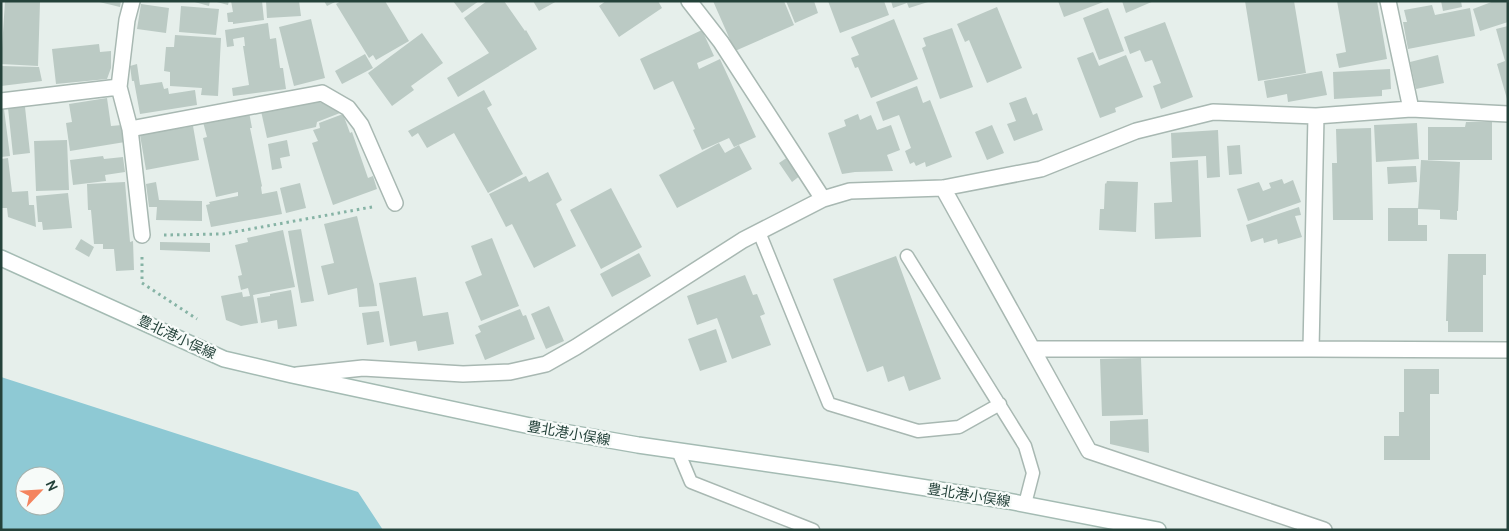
<svg xmlns="http://www.w3.org/2000/svg" width="1509" height="531" viewBox="0 0 1509 531" font-family="Cabin,'Noto Sans JP',sans-serif">
  <style>
    .water { fill: #8ec9d4; fill-rule: evenodd }
    .building { fill: #bbcac4 }
    .lines { fill: none; stroke-linecap: round; stroke-linejoin: round }
    .service-casing { stroke: #a8b8b2; stroke-width: 15 }
    .minor-casing { stroke: #a8b8b2; stroke-width: 18 }
    .secondary-casing { stroke: #a4bbb3; stroke-width: 18 }
    .path { stroke: #86b3a5; stroke-width: 3; stroke-dasharray: 2.5 4; stroke-linecap: butt }
    .service { stroke: #fff; stroke-width: 12 }
    .minor { stroke: #fff; stroke-width: 15 }
    .secondary { stroke: #fff; stroke-width: 15 }
    .labels { text-anchor: middle; dominant-baseline: central; stroke-width: 4.5; stroke-linejoin: round; paint-order: stroke }
    .street-label { font-size: 14px; fill: #24423a; stroke: #f7fbf9 }
  </style>
  <rect width="100%" height="100%" fill="#e6efeb"/>
  <path class="water" d="M1,377l357,115 25,38h-382zM25,476h30v30h-30z"/>
  <path class="building" d="M5,1l35,1 -2,64 -37,-2z
    M95,1h26l-1,6z
    M191,1h19l-1,5z
    M213,1h16l-1,4z
    M231,1h31l2,19 -31,4v-2h-5l-1,-9 6,-1z
    M266,1h33l2,15 -34,2z
    M324,1h13l-10,5z
    M341,1h44l24,40 -33,19 -3,-5 -4,3 -33,-54z
    M453,1h26l-17,12z
    M487,1h17l21,30 1,-1 11,19 -79,48 -11,-19 42,-25 -25,-35z
    M533,1h24l-18,10z
    M606,1h52l4,7 -43,29 -20,-31z
    M713,1h71l10,24 -59,26z
    M786,1h28l4,12 -23,10z
    M828,1h56l5,14 -49,18z
    M891,1h37v1l-19,6 -2,-5 -14,5z
    M1058,1h48l-42,16z
    M1122,1h32l-28,12z
    M1245,1h49l12,72 -48,8z
    M1337,1h40l10,58 -48,9 -3,-14 10,-2z
    M1441,1h20l1,6 -19,4z
    M1494,1h14v21l-28,9 -7,-22z
    M141,4l28,4 -3,25 -29,-4z
    M1432,5l3,10 35,-7 5,28 -67,13 -5,-27h4l-3,-12z
    M181,6l38,3 -3,26 -37,-3z
    M997,7l25,61 -35,15 -18,-43 -4,2 -8,-18z
    M1108,8l16,43 -25,9 -16,-42z
    M311,19l14,59 -31,8 -15,-59z
    M894,19l24,60 -47,19 -13,-31 -3,1 -4,-10 8,-3 -8,-18z
    M1165,22l28,75 -32,12 -8,-23 8,-3 -9,-23 -7,2 -5,-12 -10,4 -6,-17z
    M268,23l2,16 6,-1 4,30h3l3,21 -53,7 -1,-8 17,-3 -6,-39h2l-1,-9 -11,2 1,7 -7,1 -2,-17z
    M1508,26v73h-1l-10,-35 8,-3 -9,-32z
    M952,28l21,59 -33,12 -18,-51 4,-2 -3,-8z
    M702,30l12,26 -17,7 2,6 21,-10 36,78 -22,10 -5,-9 -27,12 -9,-20 2,-1 -22,-48 -19,9 -14,-31z
    M422,33l21,30 -32,23 3,4 -22,16 -24,-33z
    M175,35l46,3 -3,58 -17,-1 1,-7 -32,-2v-14l-6,-1 2,-24h8z
    M99,44l1,8 11,-1v17l-4,11 -51,5 -4,-35z
    M1093,52l6,14 27,-11 17,42 -28,11 1,4 -16,6 -23,-60z
    M365,54l8,14 -31,16 -7,-13z
    M1438,55l6,28 -28,6 -6,-27z
    M137,64l3,21 22,-3 2,7 4,-1 1,6 26,-4 2,15 -57,9 -6,-33h-2l-2,-15z
    M1,66l38,1 3,14 -41,5z
    M1390,69l1,20 -9,1v6l-48,3 -1,-27z
    M1322,71l5,24 -39,7 -1,-8 -20,4 -3,-17z
    M917,86l6,17 7,-3 22,57 -26,10 -1,-5 -9,4 -2,-4 -4,2 -5,-13 6,-3 -12,-33 -16,6 -7,-19z
    M484,90l8,15 -5,3 36,66 -35,19 -34,-60 -27,15 -9,-15 -6,4 -4,-6z
    M1026,97l7,18 4,-2 6,17 -29,11 -7,-17 9,-3 -7,-18z
    M107,98l4,28 11,-1 3,17 -55,9 -4,-28 6,-1 -3,-18z
    M310,102h9l8,2 13,9 -23,9 -1,5 -49,11 -6,-27z
    M25,107l5,46 -17,2 -5,-47z
    M1,109h3l6,47 -9,1z
    M249,112l3,16h-2l12,58 -1,1 1,7 15,-3 5,23 -71,13 -5,-22 4,-1 -1,-2 29,-6v-4l-22,5 -13,-59 4,-1 -4,-15z
    M343,114l7,19 2,-1 16,46 5,-2 4,13 -44,16 -21,-62 6,-2 -5,-11 7,-2 -1,-5z
    M858,114l2,6 11,-5 6,15 14,-5 9,25 -13,5 6,16 -38,1 -13,2 -14,-41 18,-7 -2,-6z
    M1466,122h26v38h-64v-33h37z
    M1417,123l2,36 -43,3 -2,-37z
    M992,125l12,28 -17,7 -12,-28z
    M193,126l6,34 -53,10 -6,-35z
    M1371,128l2,92h-40l-1,-57h5l-1,-34z
    M1218,130l2,47 -13,1 -1,-22 -34,2 -1,-25z
    M67,140l2,50 -33,1 -2,-50z
    M287,140l3,16 -10,2 2,10 -10,2 -4,-26z
    M719,143l6,10 14,-8 13,24 -75,39 -18,-33z
    M1240,145l2,29 -13,1 -2,-29z
    M103,156l1,3 19,-2 2,15 -20,3 1,6 -33,4 -3,-25z
    M788,157l13,18 -9,7 -13,-19z
    M8,158l4,34 16,-1 1,14h5l2,22 -28,-10 -1,-9h-6v-49z
    M1198,160l3,77 -46,2 -1,-36 18,-1 -2,-40z
    M1421,160l39,2 -2,49h-1v9l-17,-1v-9l-22,-1z
    M1416,166l1,16 -29,2 -1,-17z
    M548,172l14,28 -6,4 20,42 -42,22 -22,-44 -6,3 -17,-33 37,-18 3,6z
    M1282,179l2,5 9,-4 8,22 -53,19 -11,-32 22,-7 4,9 8,-3 -2,-5z
    M1107,181l31,1 -2,50 -37,-2 1,-21h4l1,-26 1,1z
    M125,182l5,60 3,-1 1,29 -18,1 -2,-22h-11v-5h-9l-3,-34h-3l-1,-26z
    M156,182l3,18 43,1v20l-46,-1 1,-13h-8l-3,-23z
    M300,183l6,25 -20,5 -6,-25z
    M611,188l31,59 -41,22 -31,-59z
    M68,193l4,35 -29,2 -1,-8h-4l-2,-26z
    M1299,207l2,8 -6,1 7,21 -24,7 -1,-5 -13,4 -1,-5 -12,4 -5,-17z
    M1388,208h30v17h9v16h-39z
    M357,216l17,69 3,21 -18,1 -2,-19 -29,7 -7,-29 13,-3 -10,-39z
    M301,229l13,72 -13,2 -13,-72z
    M283,230l12,57 -42,8 5,28 -17,3 -15,-6 -5,-24 21,-4 1,5 7,-1 -2,-8 -7,2 -3,-14 4,-1 -7,-30 13,-3 -1,-4z
    M492,238l27,68 -38,15 -16,-39 17,-7 -11,-29z
    M81,239l13,8 -5,10 -14,-8z
    M160,242l50,1v9l-50,-2z
    M639,253l12,23 -39,21 -12,-23z
    M1448,254h38v21h-3v57h-35v-11h-2z
    M896,256l45,123 -32,12 -5,-15 -16,6 -5,-16 -16,6 -34,-93z
    M745,275l8,20 4,-1 8,20 -5,2 11,29 -39,14 -15,-41 -20,7 -10,-29z
    M416,277l7,39 25,-4 6,32 -36,7 -2,-10 -26,5 -11,-63z
    M291,290l6,36 -19,3 -1,-9 -16,3 -4,-25 13,-2v-2z
    M549,306l15,35 -18,8 -15,-35z
    M520,309l3,7 3,-1 9,24 -50,21 -10,-25 6,-3 -3,-6z
    M379,311l5,31 -17,3 -5,-32z
    M716,329l11,33 -27,9 -12,-32z
    M1141,358l2,57 -41,1 -2,-57z
    M1404,369h35v25h-9v66h-46v-24h15v-24h5z
    M1148,419l1,34 -39,-9v-23z"/>
  <g class="lines">
    <defs>
      <path id="service" d="M759,232l70,172 89,27 41,-4 41,-23
        M907,256l118,190 8,27 -8,31
        M678,451l13,31 122,48"/>
      <path id="minor" d="M132,1l-5,19 -8,67 11,42 12,106
        M689,1l32,41 102,157
        M1388,1l23,108
        M1,101l118,-14
        M1316,116l-5,233 197,1
        M130,129l192,-36 26,15 13,17 34,78
        M943,188l146,263 235,79
        M1033,349h278
        M297,375l66,-7 100,6 47,-2 36,-8 30,-17 167,-107 80,-41 27,-8 93,-3 98,-19 95,-38 77,-19 103,4 95,-7 97,5"/>
      <path id="secondary" d="M1,258l223,101 68,16 243,52 103,18 201,29 169,27 150,29"/>
    </defs>
    <use href="#service" class="service-casing"/>
    <use href="#minor" class="minor-casing"/>
    <use href="#secondary" class="secondary-casing"/>
    <path class="path" d="M164,235l59,-1 149,-27
      M142,257v26l55,36"/>
    <use href="#service" class="service"/>
    <use href="#minor" class="minor"/>
    <use href="#secondary" class="secondary"/>
  </g>
  <g class="labels">
    <g class="street-label">
      <text transform="translate(177 337) rotate(25)">豊北港小俣線</text>
      <text transform="translate(569 433) rotate(10)">豊北港小俣線</text>
      <text transform="translate(969 495) rotate(9)">豊北港小俣線</text>
    </g>
  </g>
  <rect width="1509" height="531" fill="none" stroke="#24423a" stroke-width="5"/>
  <g transform="translate(40 491) rotate(65)"><circle r="24" fill="#f7fbf9" stroke="#a3b1ad"/>
  <path d="M0-4L9 19L0 12L-9 19Z" fill="#f4845f"/>
  <text y="-8" font-size="14" font-weight="bold" text-anchor="middle" fill="#24423a">N</text>
  </g>
</svg>
